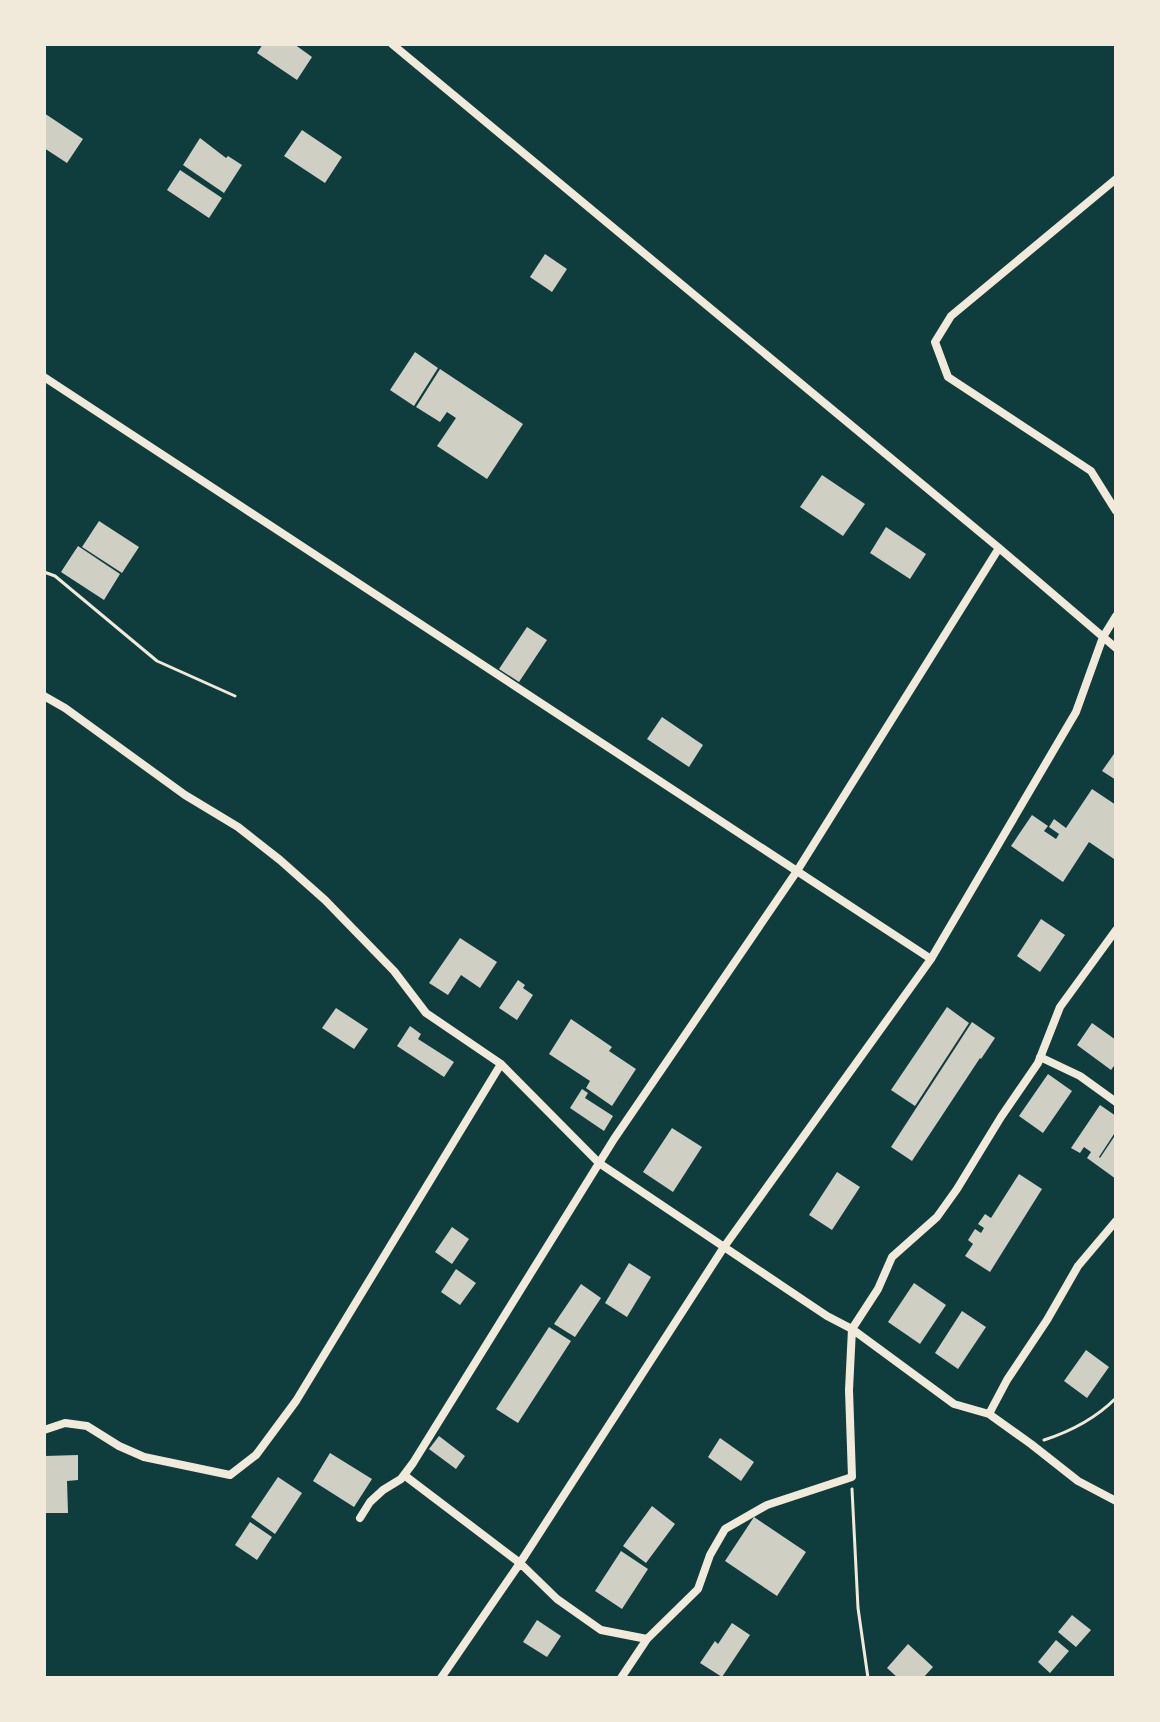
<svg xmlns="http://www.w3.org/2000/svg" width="1160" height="1722" viewBox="0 0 1160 1722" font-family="Rubik,sans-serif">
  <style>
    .building { fill: #cfcfc3 }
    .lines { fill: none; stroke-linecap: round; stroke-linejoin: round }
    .path { stroke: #f1e9da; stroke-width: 3 }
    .minor { stroke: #f1e9da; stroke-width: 8 }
  </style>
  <rect width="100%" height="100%" fill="#0f3d3e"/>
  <path class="building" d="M263,44h31l18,13 -15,23 -40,-27z
    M44,113l39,26 -16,24 -23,-15z
    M302,130l40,27 -17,26 -41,-27z
    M200,138l26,20 2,-2 14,9 -18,28 -41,-28z
    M180,170l42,28 -13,20 -42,-28z
    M545,254l22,15 -15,23 -22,-15z
    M415,352l23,16 -24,38 -24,-16z
    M440,369l83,55 -36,55 -50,-33 19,-28 -9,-6 -7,10 -24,-15z
    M822,475l43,29 -22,32 -43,-29z
    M99,521l40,26 -17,26 -40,-26z
    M886,527l40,27 -16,25 -40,-26z
    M78,546l42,28 -16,26 -43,-28z
    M527,627l20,13 -28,42 -20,-13z
    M662,717l41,28 -14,22 -42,-28z
    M1116,751v29l-14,-9z
    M1092,789l24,16v51l-2,3 -25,-17 -26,40 -52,-36 21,-31 16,11 -4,5 12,8 3,-5 -10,-7 5,-8 12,9z
    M1041,919l24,16 -25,37 -23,-16z
    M460,938l37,24 -17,26 -19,-13 -13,20 -19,-12z
    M518,980l7,5 -2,3 10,7 -16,25 -18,-12z
    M947,1007l22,16 -54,83 -24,-16z
    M336,1008l32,21 -14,20 -32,-21z
    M571,1019l41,28 -3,4 27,18 -24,37 -26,-18 4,-7 -41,-27z
    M972,1022l23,16 -14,21 -1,-1 -68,103 -21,-14z
    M1092,1023l24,17v23l-5,7 -34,-25z
    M410,1026l11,8 -3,5 36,23 -10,15 -47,-31z
    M1048,1074l24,17 -29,42 -24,-17z
    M582,1089l6,4 -3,5 28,18 -9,15 -34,-23z
    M1100,1105l16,11v15l-17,26 1,1 16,-24v45l-29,-21 4,-6 -7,-5 -4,6 -9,-5z
    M672,1128l30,19 -29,45 -30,-20z
    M837,1172l23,15 -28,43 -23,-15z
    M1019,1174l23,15 -52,83 -25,-16 8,-12 -5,-4 7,-11 6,4 3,-5 -6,-4 7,-10 6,4z
    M452,1227l17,12 -17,25 -17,-12z
    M629,1263l22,14 -24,40 -22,-14z
    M456,1269l20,14 -16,22 -19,-13z
    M914,1283l32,22 -26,39 -32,-22z
    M581,1284l20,14 -26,39 -21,-13z
    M962,1311l24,16 -28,42 -23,-16z
    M549,1327l22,14 -53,82 -22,-14z
    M1086,1350l23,17 -22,31 -23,-17z
    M439,1436l26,20 -9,13 -27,-20z
    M720,1438l34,24 -13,19 -33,-24z
    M330,1453l42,26 -18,28 -41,-26z
    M78,1455v25l-11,1 1,32h-22l-1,-57z
    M278,1477l24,16 -27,41 -24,-17z
    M652,1506l23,18 -29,39 -23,-17z
    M754,1517l52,35 -29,44 -52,-35z
    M250,1522l22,15 -15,23 -22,-15z
    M621,1551l27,18 -26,40 -27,-18z
    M1072,1615l19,15 -15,17 -18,-15z
    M537,1620l24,16 -14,21 -24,-15z
    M732,1623l18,12 -28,42 -22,-14 15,-22 3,3z
    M1056,1640l13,11 -19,22 -12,-11z
    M908,1644l25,23 -10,11h-25l-11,-10z"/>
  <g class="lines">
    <path class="path" d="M44,572l11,4 102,85 78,35
      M1044,1440c28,-9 52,-22 72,-42
      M852,1489l6,119 10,70"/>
    <path class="minor" d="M392,44l607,504 117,100
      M1116,179l-165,137 -16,26 13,35 143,94 25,40
      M44,377l887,582
      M44,696l21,12 120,87 53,32 42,33 45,40 69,71 32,42 75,51 98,99 228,153 25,13 102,75 35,10 42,30 47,37 38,20
      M1040,1057l40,19 36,26
      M989,1414l18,-34 40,-60 31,-54 38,-45
      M44,1430l21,-7 22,3 32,20 25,11 86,18 26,-20 40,-54 205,-337
      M404,1475l116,88 37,36 44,31 46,9
      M360,1518l10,-16 13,-12 18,-11 12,-16 201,-324 183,-268 202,-323
      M441,1678l79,-115 204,-316 207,-288 145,-247 27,-75 13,-21
      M621,1678l26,-39 51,-50 12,-34 15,-26 42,-24 85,-28 -3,-87 3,-61 26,-40 14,-32 45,-40 20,-28 44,-72 37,-54 22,-56 56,-77"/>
  </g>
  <rect width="1160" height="1722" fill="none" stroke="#f1e9da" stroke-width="92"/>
</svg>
